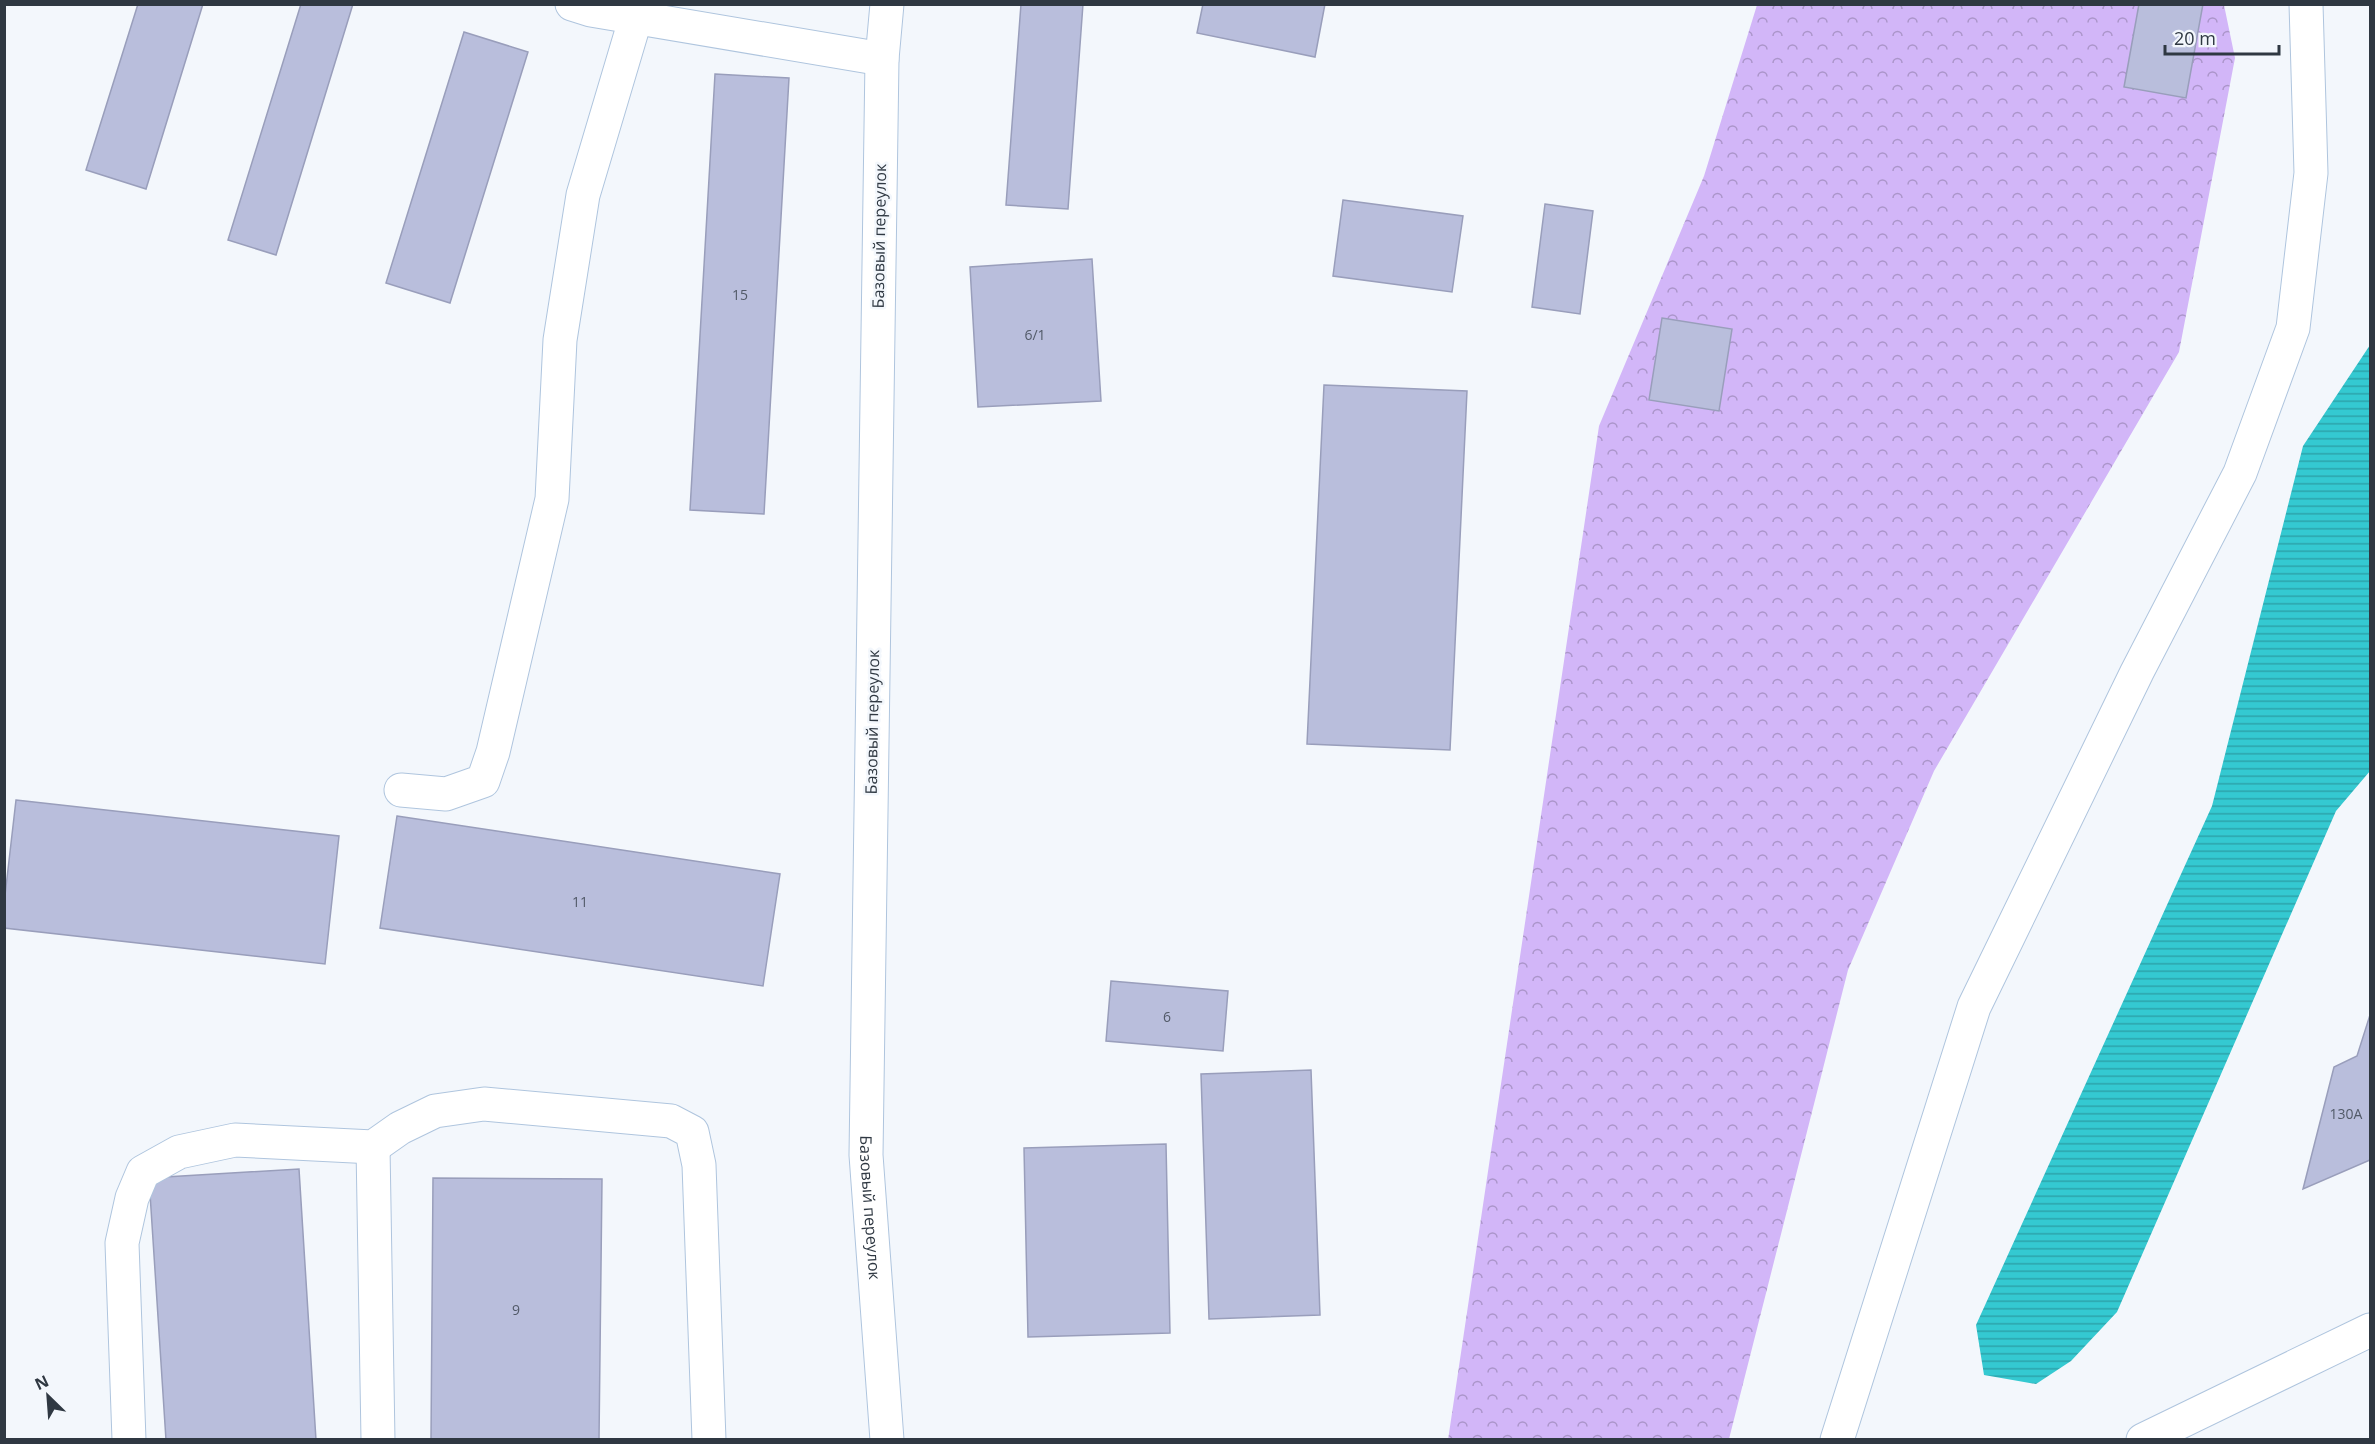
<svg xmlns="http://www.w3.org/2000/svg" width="2375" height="1444" viewBox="0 0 2375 1444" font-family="'Open Sans',sans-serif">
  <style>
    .forest { fill: url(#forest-crowns) }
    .water { fill: url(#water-rules) }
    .building { fill: #b9bedc; stroke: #999ebb; stroke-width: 1.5 }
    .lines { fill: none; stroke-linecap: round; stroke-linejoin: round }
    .minor-casing { stroke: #afc5de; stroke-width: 35 }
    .minor { stroke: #fff; stroke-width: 33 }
    .labels { text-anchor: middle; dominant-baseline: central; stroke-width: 5; stroke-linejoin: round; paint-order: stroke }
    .number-label { font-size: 14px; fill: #525a68 }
    .street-label { font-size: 16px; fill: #2f3842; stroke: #f3f7fc }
  </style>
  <defs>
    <pattern id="forest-crowns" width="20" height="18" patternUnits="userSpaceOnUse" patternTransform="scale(1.5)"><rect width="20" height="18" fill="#d2b6f8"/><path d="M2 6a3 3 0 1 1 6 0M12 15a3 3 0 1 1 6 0" fill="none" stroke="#ab95ca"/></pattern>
    <pattern id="water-rules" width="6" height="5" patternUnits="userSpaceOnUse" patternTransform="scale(1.5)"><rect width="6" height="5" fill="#34c9d1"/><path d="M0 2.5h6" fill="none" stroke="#2ca4ab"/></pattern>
  </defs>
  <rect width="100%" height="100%" fill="#f3f7fc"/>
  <path class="forest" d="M1757,5h467l11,53 -56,294 -245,419 -86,199 -119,469 -281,1 151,-1014 105,-250z"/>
  <path class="water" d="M2370,345v426l-34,40 -219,501 -46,49 -35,23 -52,-9 -8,-50 236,-519 91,-360z"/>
  <path class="building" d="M138,4h65l-57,185 -60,-19z
    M301,4h52l-77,251 -48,-15z
    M1021,4h62l-15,205 -62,-4z
    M1203,4h122l-10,53 -118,-24z
    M2139,4h64l-17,94 -62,-11z
    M464,32l64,20 -78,251 -64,-20z
    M715,74l74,4 -25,436 -74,-4z
    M1343,200l120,16 -11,76 -119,-16z
    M1545,204l48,7 -13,103 -48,-7z
    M1092,259l9,142 -123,6 -8,-140z
    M1662,318l70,11 -13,82 -70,-11z
    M1324,385l143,6 -17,359 -143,-6z
    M16,800l323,36 -14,128 -321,-36v-24z
    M397,816l383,58 -17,112 -383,-58z
    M1111,981l117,10 -5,60 -117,-10z
    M2370,1015v145l-67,29 31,-122 23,-11z
    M1311,1070l9,245 -111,4 -8,-245z
    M1166,1144l4,189 -142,4 -4,-189z
    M299,1169l17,271h-150l-17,-262z
    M433,1178l169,1 -3,261h-168z"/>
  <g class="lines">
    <defs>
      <g id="minor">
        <path d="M572,4l19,6 291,49"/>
        <path id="s1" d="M887,4l-5,55 -16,1096 21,285"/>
        <path d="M401,790l45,4 37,-13 10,-29 59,-253 8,-159 23,-145 53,-178"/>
        <path d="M373,1147l5,293"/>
        <path d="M129,1440l-7,-197 10,-45 11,-26 36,-20 56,-12 138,7 27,-19 35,-17 49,-7 187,17 21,11 7,33 10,275"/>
        <path d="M1837,1440l137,-433 163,-335 103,-199 53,-145 18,-155 -5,-169"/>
        <path d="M2143,1440l227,-110"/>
      </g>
    </defs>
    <use href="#minor" class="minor-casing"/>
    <use href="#minor" class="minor"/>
  </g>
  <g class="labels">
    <g class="number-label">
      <text x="740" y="294">15</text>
      <text x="1035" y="334">6/1</text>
      <text x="580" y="901">11</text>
      <text x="1167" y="1016">6</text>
      <text x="2346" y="1113">130А</text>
      <text x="516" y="1309">9</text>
    </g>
    <g class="street-label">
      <text transform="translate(879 236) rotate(-89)">Базовый переулок</text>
      <text transform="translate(872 722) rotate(-89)">Базовый переулок</text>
      <text stroke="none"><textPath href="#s1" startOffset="1204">Базовый переулок</textPath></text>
    </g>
  </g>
  <rect width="2375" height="1444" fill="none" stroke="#2f3842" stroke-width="12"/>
  <g transform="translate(48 1396) rotate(335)" stroke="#f3f7fc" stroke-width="4.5" paint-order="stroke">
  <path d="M0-4.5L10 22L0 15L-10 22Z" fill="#2f3842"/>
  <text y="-9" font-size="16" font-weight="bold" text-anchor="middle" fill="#2f3842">N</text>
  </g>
  <path d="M2165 45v9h114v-9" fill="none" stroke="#2f3842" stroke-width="3"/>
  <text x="2174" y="45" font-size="18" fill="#2f3842" stroke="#f3f7fc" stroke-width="4.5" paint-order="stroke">20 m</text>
</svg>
